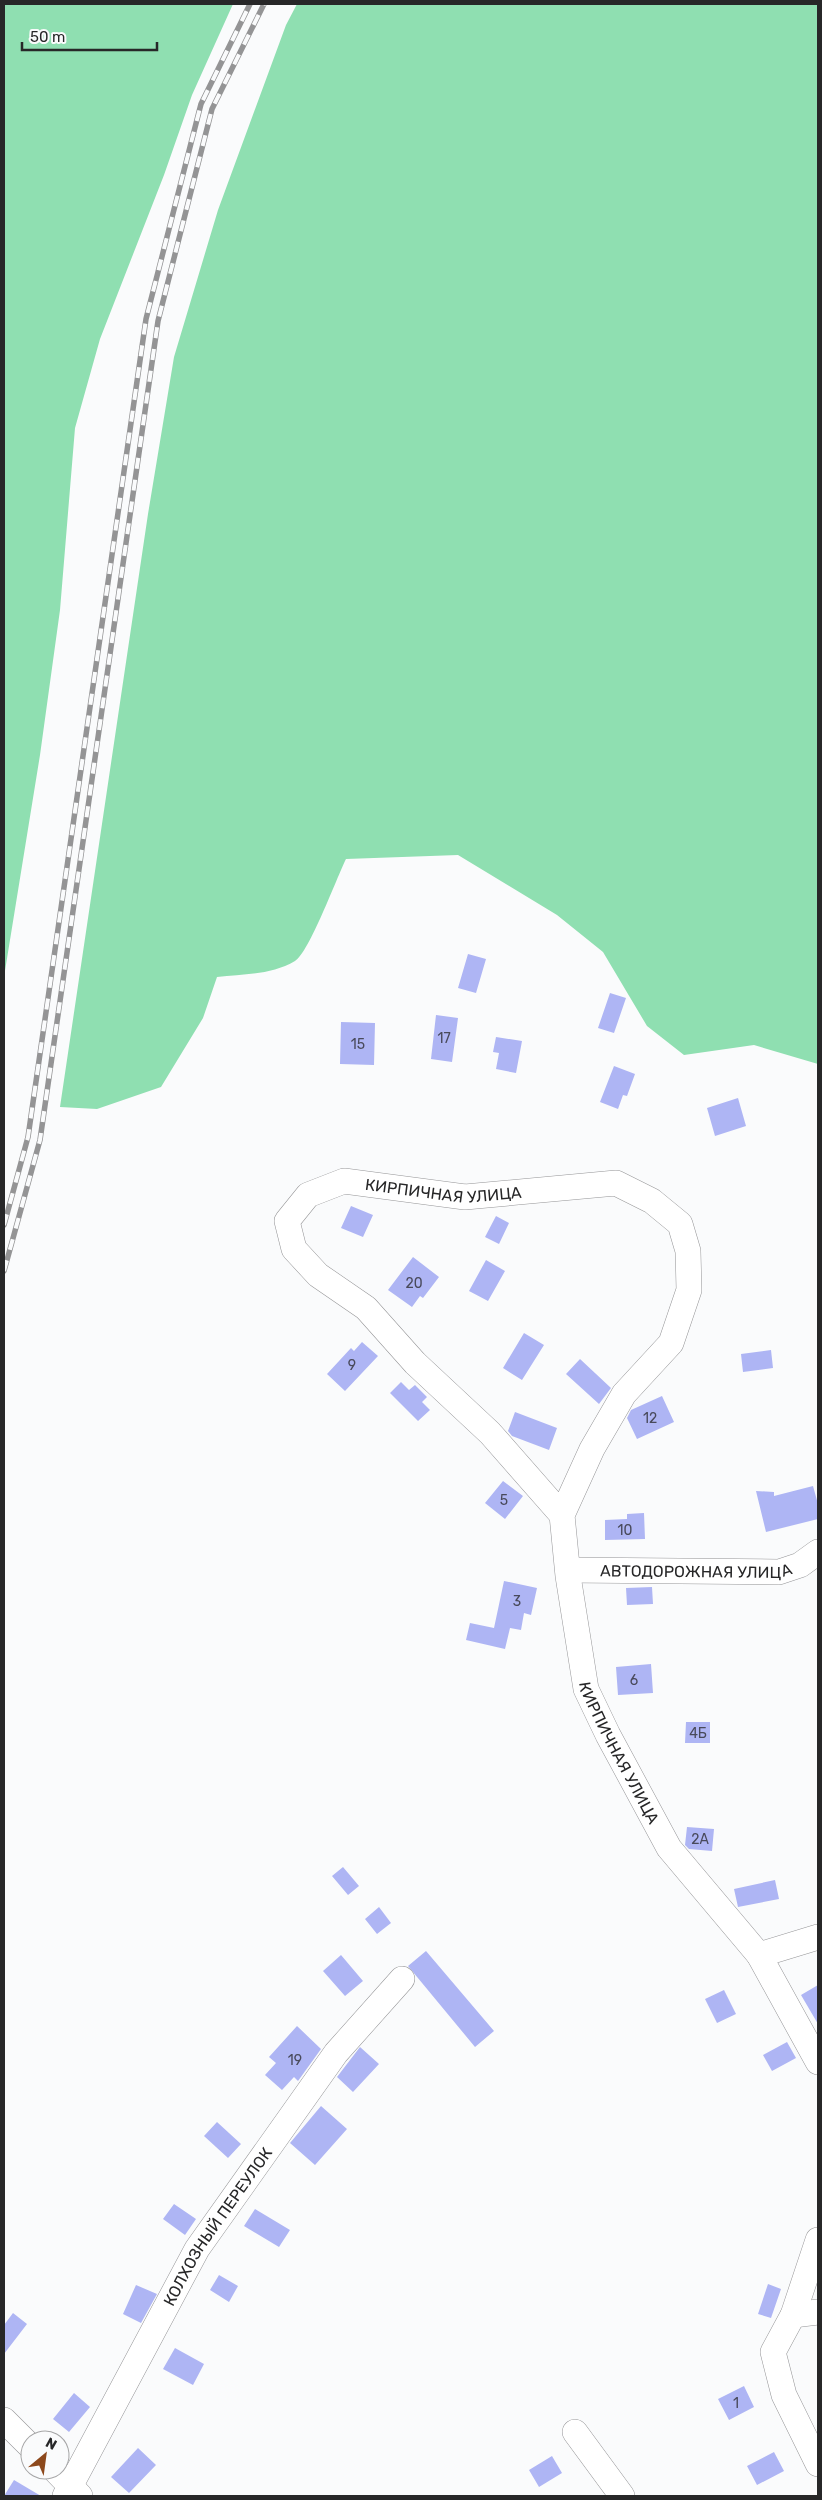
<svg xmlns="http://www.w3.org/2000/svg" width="822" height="2500" viewBox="0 0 822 2500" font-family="Rubik,sans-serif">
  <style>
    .green { fill: #8fdfb1 }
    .building { fill: #aeb5f4 }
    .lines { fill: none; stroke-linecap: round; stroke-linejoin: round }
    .minor-casing { stroke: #959597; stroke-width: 26 }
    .minor { stroke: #fff; stroke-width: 25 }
    .rail-casing { stroke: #949495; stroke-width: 5.5 }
    .rail { stroke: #fafbfc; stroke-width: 4; stroke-dasharray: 11; stroke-linecap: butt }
    .labels { text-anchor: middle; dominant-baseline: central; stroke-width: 5; stroke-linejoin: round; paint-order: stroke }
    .number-label { font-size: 14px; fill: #494a5b }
    .street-label { font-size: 16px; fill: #272728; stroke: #fafbfc }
  </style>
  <rect width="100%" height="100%" fill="#fafbfc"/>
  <path class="green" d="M4,4h229l-41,91 -28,80 -64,164 -25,89 -15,182 -20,145 -36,222z
    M297,4h521v1060l-64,-19 -70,10 -37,-29 -44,-74 -46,-37 -99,-60 -112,4c-9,18 -37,94 -51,102 -24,14 -51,13 -78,16l-14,41 -42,69 -64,22 -37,-2 88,-593 26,-157 44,-147 68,-185z"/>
  <path class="building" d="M468,954l18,5 -10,34 -18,-5z
    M610,993l16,5 -12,35 -16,-5z
    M436,1015l22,3 -6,44 -21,-3z
    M341,1022l34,1 -1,42 -34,-1z
    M496,1037l26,4 -6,32 -20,-4 3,-16 -6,-1z
    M614,1066l21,8 -8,22 -4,-1 -5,14 -18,-7z
    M738,1098l8,28 -31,10 -8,-28z
    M351,1206l22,9 -10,22 -22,-9z
    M496,1216l13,7 -10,21 -14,-7z
    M413,1257l26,20 -16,21 -3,-2 -8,11 -24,-17z
    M486,1260l19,11 -17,30 -19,-10z
    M524,1333l20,12 -22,35 -19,-12z
    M362,1342l16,14 -33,35 -18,-17 24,-26 3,3z
    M771,1350l2,18 -30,4 -2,-18z
    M580,1359l31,29 -12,16 -33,-30z
    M401,1382l8,8 6,-5 12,12 -5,5 8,8 -12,11 -28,-28z
    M662,1396l12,26 -37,17 -10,-21 4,-8z
    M515,1412l42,16 -8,22 -37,-14 -4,-5z
    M503,1481l20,15 -18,23 -20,-16z
    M813,1486l5,18v15l-52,13 -10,-41 18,1v4z
    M644,1513l1,26 -40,1v-20l22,-1v-5z
    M504,1581l33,7 -6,27 -7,-2 -3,17 -11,-2 -5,21 -39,-9 4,-17 24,5z
    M652,1587l1,17 -26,1 -1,-17z
    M651,1664l2,29 -35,2 -2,-28z
    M686,1722h24v21h-25z
    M687,1827l27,2 -2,22 -23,-2 -4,-4z
    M343,1867l16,19 -11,9 -16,-19z
    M775,1880l4,19 -41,8 -4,-18z
    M379,1907l12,16 -14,11 -12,-15z
    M426,1951l68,80 -19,16 -67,-81z
    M341,1955l22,26 -18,15 -22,-25z
    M818,1985v39l-17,-29z
    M724,1990l12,24 -19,9 -12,-24z
    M297,2026l24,23 -23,32 -4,-4 -12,13 -17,-15 11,-12 -7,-6z
    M787,2042l9,16 -24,13 -9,-16z
    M360,2047l19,17 -26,28 -16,-15z
    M321,2106l26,23 -32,36 -25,-22z
    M217,2122l24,22 -13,14 -24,-22z
    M174,2204l22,15 -11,16 -22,-16z
    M255,2209l35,21 -11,17 -35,-21z
    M219,2275l19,11 -9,16 -19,-12z
    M768,2284l13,5 -10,29 -13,-4z
    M136,2285l21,9 -16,29 -18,-9z
    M13,2313l14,11 -23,30v-29z
    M175,2348l29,16 -11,21 -30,-16z
    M744,2386l10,21 -25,13 -11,-21z
    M74,2393l16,14 -21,25 -16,-13z
    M138,2448l18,17 -27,28 -18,-16z
    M774,2452l10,19 -27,14 -10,-19z
    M552,2456l10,17 -23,14 -10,-17z
    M14,2480l27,16h-37z"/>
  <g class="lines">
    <defs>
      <g id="minor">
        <path id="s1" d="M562,1515l-72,-82 -75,-70 -49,-55 -48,-33 -24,-26 -7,-28 21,-26 36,-14 121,16 151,-14 36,18 28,23 8,27 1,39 -18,53 -47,51 -32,55 -30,66 6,61 18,113 22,46 61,113 90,107 59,107"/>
        <path id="s2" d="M568,1570l211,2 21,-7 18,-13"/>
        <path d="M759,1955l59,-18"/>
        <path d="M818,2240l-25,75 -20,37 11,43 34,69"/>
        <path d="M793,2315l25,-3"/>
        <path d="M4,2420l26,26"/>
        <path d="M575,2432l47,64"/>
        <path d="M55,2470l25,26"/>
        <path id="s3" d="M65,2496l132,-247 139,-196 66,-74"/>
      </g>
    </defs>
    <use href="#minor" class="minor-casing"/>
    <use href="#minor" class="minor"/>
    <defs>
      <path id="rail" d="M4,1225l24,-88 118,-818 55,-215 49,-100
        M4,1271l36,-131 118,-819 54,-212 52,-105"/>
    </defs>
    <use href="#rail" class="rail-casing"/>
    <use href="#rail" class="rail"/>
  </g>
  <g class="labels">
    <g class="number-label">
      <text x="444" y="1038">17</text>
      <text x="358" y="1044">15</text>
      <text x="414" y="1283">20</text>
      <text x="352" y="1365">9</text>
      <text x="650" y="1418">12</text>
      <text x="504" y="1500">5</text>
      <text x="625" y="1530">10</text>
      <text x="517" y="1601">3</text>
      <text x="634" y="1680">6</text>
      <text x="698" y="1733">4Б</text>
      <text x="700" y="1839">2А</text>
      <text x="295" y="2060">19</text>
      <text x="736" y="2403">1</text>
    </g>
    <g class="street-label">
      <text stroke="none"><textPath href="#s1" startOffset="580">КИРПИЧНАЯ УЛИЦА</textPath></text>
      <text stroke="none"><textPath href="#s2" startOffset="128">АВТОДОРОЖНАЯ УЛИЦА</textPath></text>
      <text stroke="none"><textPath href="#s1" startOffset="1406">КИРПИЧНАЯ УЛИЦА</textPath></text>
      <text stroke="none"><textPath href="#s3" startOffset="310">КОЛХОЗНЫЙ ПЕРЕУЛОК</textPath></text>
    </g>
  </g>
  <rect width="822" height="2500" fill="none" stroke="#272728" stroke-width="10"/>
  <g transform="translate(45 2455) rotate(29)"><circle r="24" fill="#fafbfc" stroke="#a6a6a7"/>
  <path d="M0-4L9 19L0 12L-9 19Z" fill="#8d491c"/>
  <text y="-8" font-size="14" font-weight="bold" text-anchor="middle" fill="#272728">N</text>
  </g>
  <path d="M22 42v8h135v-8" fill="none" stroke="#272728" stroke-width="2.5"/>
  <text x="30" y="42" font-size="15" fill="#272728" stroke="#fafbfc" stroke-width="4" paint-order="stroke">50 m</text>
</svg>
